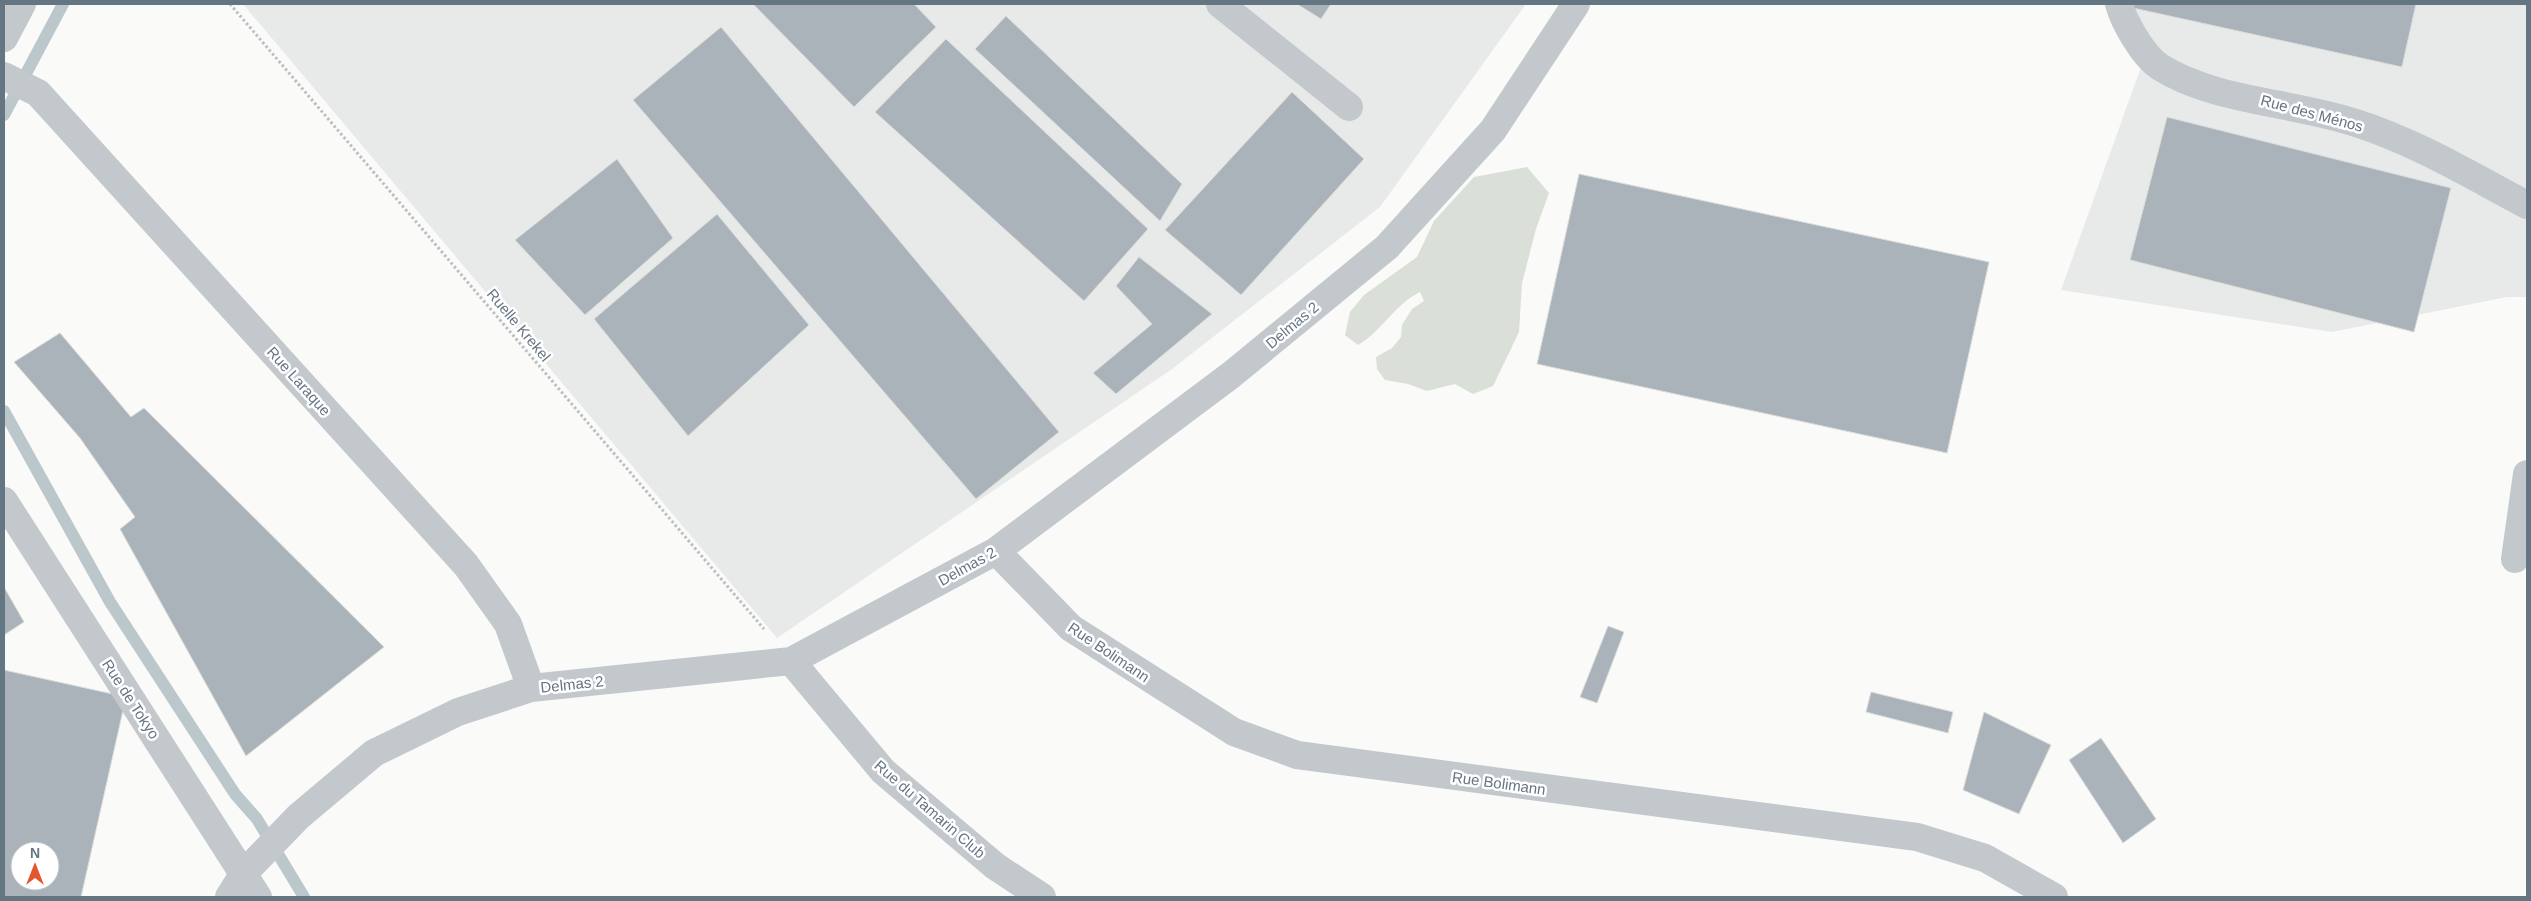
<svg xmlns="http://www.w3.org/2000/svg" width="2531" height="901" viewBox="0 0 2531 901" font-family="Arial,sans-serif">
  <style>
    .built { fill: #e8e9e9 }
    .green { fill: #dadfd7 }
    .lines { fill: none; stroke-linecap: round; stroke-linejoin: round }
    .stream { stroke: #bbc7cb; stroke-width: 12 }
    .building { fill: #aab3b9; stroke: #dcdcda; fill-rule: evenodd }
    .path { stroke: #bbbfc2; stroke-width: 3; stroke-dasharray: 2.5 2.5; stroke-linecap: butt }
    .minor { stroke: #c3c8cc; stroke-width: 28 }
    .labels { text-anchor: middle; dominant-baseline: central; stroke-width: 5; stroke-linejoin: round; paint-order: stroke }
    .street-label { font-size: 15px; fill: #657683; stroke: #fff }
  </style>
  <rect width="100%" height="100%" fill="#fafaf8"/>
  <path class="built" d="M243,4h1283l-146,203 -208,162 -395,269z
    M2132,4h395v293h-20l-175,35 -271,-42 80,-223z"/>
  <path class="green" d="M1527,167l22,26 -13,36 -14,54 -3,49 -26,54 -20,8 -18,-10 -28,7 -19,-7 -23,-4 -8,-11 -1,-12 16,-9 9,-11 1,-12 10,-16 12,-8 -4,-9c-25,12 -38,39 -62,53l-13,-10 5,-23 14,-17 53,-38 17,-36 40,-44z"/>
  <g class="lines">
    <path class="stream" d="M4,115l59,-111
      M4,411l106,191 125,192 22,25 47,78"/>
  </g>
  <path class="building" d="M753,4h161l22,23 -82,80z
    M1297,4h34l-10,15z
    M2134,4h282l-14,63 -269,-59z
    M1006,16l176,168 -22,37 -185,-172z
    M721,27l338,405 -83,67 -343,-399z
    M946,39l202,190 -64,72 -209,-189z
    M1292,92l72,67 -123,136 -76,-65z
    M2167,117l284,71 -37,144 -284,-72z
    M617,159l56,79 -88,77 -70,-75z
    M1579,174l410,88 -42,191 -410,-89z
    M717,214l92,111 -121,111 -94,-117z
    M1139,257l73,57 -96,80 -23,-21 59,-49 -36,-38z
    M60,333l71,84 13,-9 240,239 -138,109 -126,-227 15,-12 -55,-79 -66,-76z
    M4,587l20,35 -20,13z
    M1608,626l16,6 -27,71 -17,-6z
    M4,670l122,27 -45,200h-77zM20,851h30v30h-30z
    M1871,692l82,20 -5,21 -82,-21z
    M1984,712l67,33 -32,69 -56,-24z
    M2101,738l55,81 -33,24 -54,-83z"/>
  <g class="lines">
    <path class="path" d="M230,4l534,625"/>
    <path class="minor" d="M1220,4l129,103
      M2119,4c5,18 24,52 41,63 56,35 134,35 196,56 60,19 116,53 171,82
      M4,38l18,-34
      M4,76l34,17 428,472 42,59 23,64
      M4,501l254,396
      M996,551l75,77 163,104 63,23 620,82 68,21 69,39
      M2515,559l12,-85
      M791,661l92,110 112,95 47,31
      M229,897l15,-24 54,-56 76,-64 84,-41 73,-24 260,-27 205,-110 235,-176 156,-128 106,-117 83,-126"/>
  </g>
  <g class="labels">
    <g class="street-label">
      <text transform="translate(2312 113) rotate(15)">Rue des Ménos</text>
      <text transform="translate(519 325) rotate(50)">Ruelle Krekel</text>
      <text transform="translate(1292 325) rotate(-40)">Delmas 2</text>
      <text transform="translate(299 381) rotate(48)">Rue Laraque</text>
      <text transform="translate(967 566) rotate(-29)">Delmas 2</text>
      <text transform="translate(1109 652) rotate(34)">Rue Bolimann</text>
      <text transform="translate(572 684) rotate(-6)">Delmas 2</text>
      <text transform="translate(131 699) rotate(57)">Rue de Tokyo</text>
      <text transform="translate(1499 783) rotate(8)">Rue Bolimann</text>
      <text transform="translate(930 809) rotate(41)">Rue du Tamarin Club</text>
    </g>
  </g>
  <rect width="2531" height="901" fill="none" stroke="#657683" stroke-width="10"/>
  <g transform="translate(35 866)"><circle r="24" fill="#ffffff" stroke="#c1c8cd"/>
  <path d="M0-4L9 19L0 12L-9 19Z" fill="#e4572e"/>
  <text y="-8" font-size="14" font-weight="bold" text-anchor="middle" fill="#657683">N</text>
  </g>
</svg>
